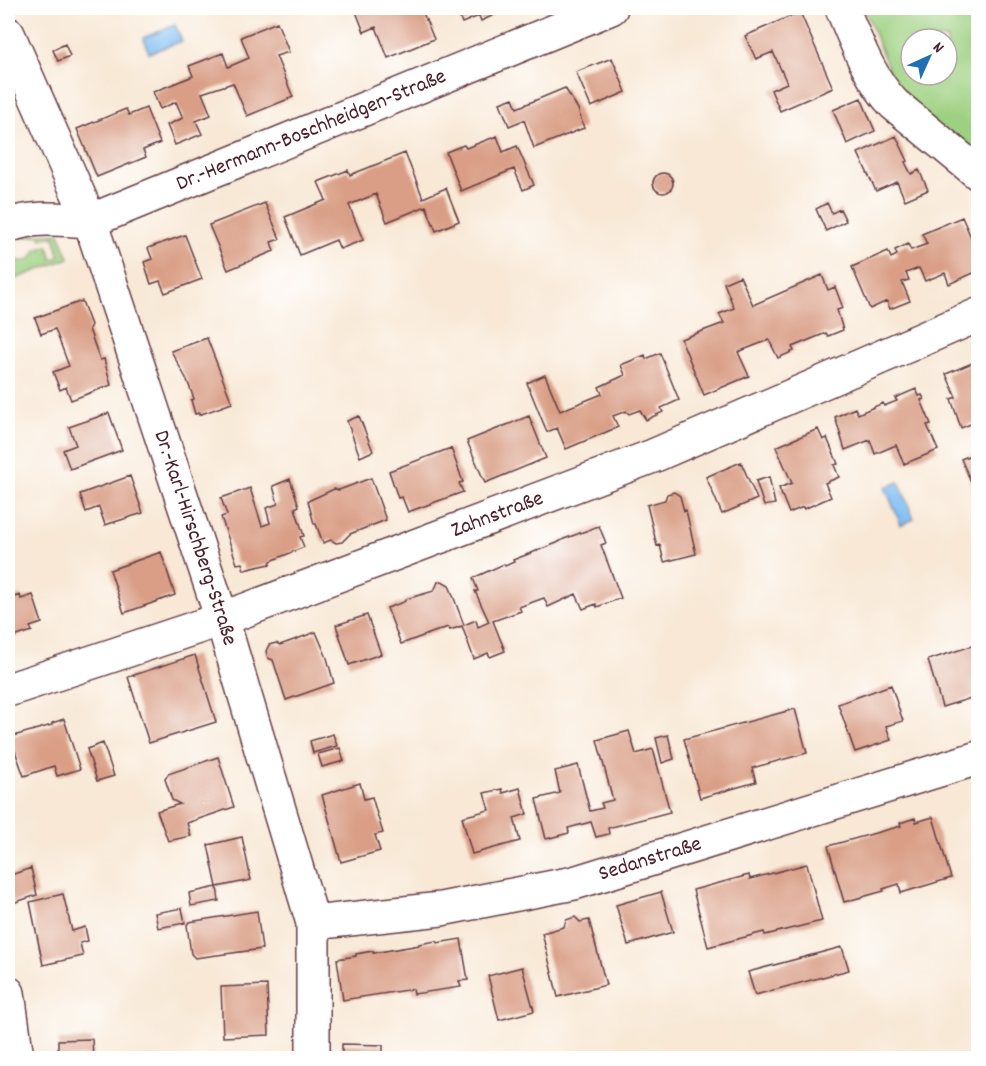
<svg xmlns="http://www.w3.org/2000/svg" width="986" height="1066" viewBox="0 0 986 1066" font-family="Dekko,sans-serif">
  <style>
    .green { fill: #9dd080; stroke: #747856; stroke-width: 1.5; fill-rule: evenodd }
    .water { fill: #7fbcf2; stroke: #646e8e; stroke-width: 1.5 }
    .building { fill: #d99e85 }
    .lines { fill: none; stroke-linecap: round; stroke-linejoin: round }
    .minor-casing { stroke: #643d44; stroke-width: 36 }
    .minor { stroke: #fff; stroke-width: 33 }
    .labels { text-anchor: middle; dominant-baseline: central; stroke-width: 6; stroke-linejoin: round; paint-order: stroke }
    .street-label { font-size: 22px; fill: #4a1f2b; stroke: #fff }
  </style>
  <rect width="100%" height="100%" fill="#fff"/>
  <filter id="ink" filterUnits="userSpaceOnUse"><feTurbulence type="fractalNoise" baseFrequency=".0167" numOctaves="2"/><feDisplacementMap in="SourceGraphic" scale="12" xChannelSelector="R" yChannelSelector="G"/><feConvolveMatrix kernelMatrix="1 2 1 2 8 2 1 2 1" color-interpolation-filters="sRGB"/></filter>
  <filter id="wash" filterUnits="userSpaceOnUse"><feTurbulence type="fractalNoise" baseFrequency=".008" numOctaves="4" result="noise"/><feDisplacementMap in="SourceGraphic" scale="24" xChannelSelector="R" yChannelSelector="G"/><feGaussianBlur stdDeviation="1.35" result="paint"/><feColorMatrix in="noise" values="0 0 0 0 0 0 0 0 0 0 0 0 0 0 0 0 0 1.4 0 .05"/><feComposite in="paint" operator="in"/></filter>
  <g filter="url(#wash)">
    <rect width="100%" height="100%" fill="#f8e8d5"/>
    <path class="green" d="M864,8h114v154l-77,-62zM911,39h36v36h-36z
      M59,233l10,25 -61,24v-24l4,5 3,-4c10,6 18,0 21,-9l12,-4 4,13 8,-2 -6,-21 -13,3 -2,-4 -21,3 -4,5 -6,13v-20z"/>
    <path class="water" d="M175,25l7,16 -33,12 -6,-15z
      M899,482l15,37 -13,6 -16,-38z"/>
    <g id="blocks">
      <path class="building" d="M359,8h62l13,31 -46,19 -12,-31 -12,5 -9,-23z
        M456,8h46l-9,3 1,4 -13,6 -2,-5 -17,7z
        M800,12l33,76 -53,23 -9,-21 16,-7 -14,-31 -17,7 -11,-23z
        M277,22l12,30 -13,4 17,41 -46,19 -14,-33 -31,10 9,22 -15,6 6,13 -27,11 -8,-20 16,-7 -7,-16 -16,7 -7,-17 40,-16 -4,-10 34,-13 5,14 21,-9 -8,-21z
        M65,44l5,12 -12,5 -5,-11z
        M612,58l14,34 -35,15 -15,-35z
        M565,88l13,21 6,19 -50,20 -10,-28 -15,6 -9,-23 13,-5 4,10z
        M861,98l14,33 -28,13 -14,-34z
        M146,108l14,35 -17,7 3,7 -49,20 -20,-48 49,-20 3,6z
        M497,136l6,16 14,-6 17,39 -11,5 -9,-21 -53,22 -15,-39 18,-7 2,3z
        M896,136l12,25 -3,1 6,12 8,-4 9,20 -23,10 -8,-18 -21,9 -18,-38z
        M405,153l18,45 23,-10 13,33 -23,10 -10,-25 -39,16 -11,-28 -27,11 14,35 -23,9 -4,-9 -36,15 -15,-38 41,-17 -8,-18 30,-12 2,5z
        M653 183a10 10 0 1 1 20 0a10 10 0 1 1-20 0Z
        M265,203l15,36 -9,3 3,9 -46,19 -19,-45z
        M827,203l5,10 8,-4 6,12 -20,10 -10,-22z
        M962,217l16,36v18l-29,13 -4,-11 -20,8 -6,-13 -13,5 3,7 -7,2 8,19 -20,8 -3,-8 -17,8 -18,-42 36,-16 3,7 6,-3 -2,-5 13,-6 3,6 16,-6 -5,-10z
        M185,235l17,44 -37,14 -5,-12 -9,3 -7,-22 8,-3 -4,-11z
        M822,275l6,15 7,-3 8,21 -6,2 6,20 -15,6 -2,-3 -34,14 2,4 -16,7 -9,-18 -31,12 11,24 -45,19 -23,-56 43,-16 -5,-9 15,-6 -10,-25 16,-7 13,29z
        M82,301l9,24 -2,4 11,31 4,-1 7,26 -40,15 -5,-13 -6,3 -7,-18 16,-6 -14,-37 -14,5 -6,-16z
        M207,338l25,65 -33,12v-2l-4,1 -4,-14 3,-1 -7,-19 -16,-29z
        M660,353l19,47 -18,8 2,4 -17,8 -6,-10 -11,4 -3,-3 -13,5 5,11 -52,22 -9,-21 -10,4 -20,-49 18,-8 15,36 42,-17 -3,-7 26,-12 -4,-10 24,-10 1,4z
        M978,357v64l-17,7 -10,-29 5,-2 -10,-23 31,-13 -2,-3z
        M916,389l3,7 3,-1 2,4 -3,1 10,24 -4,1 11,25 -34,14 -8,-19 -21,9 -5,-14 -25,10 -10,-33 20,-9 3,6 25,-11 1,3 13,-5 -2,-3z
        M109,413l13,37 -52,19 -7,-19 13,-5 -7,-18z
        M359,416l14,35 -13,6 -13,-36z
        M529,416l17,42 -61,25 -18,-42z
        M818,429l5,11 4,-2 11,26 -4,1 5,12 -14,6 6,14 -27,12 -1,-2 -14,6 -10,-25 13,-5 -16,-36z
        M451,448l12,34 -4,1 4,9 -55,20 -6,-15 -4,1 -9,-27z
        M978,452v46l-17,-39z
        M741,462l16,37 -35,15 -16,-37z
        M130,476l13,37 -38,12 -6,-18 -13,5 -6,-18z
        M769,477l6,27 -11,2 -8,-25z
        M371,478l15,42 -36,14 -8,8 -6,1 -5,-3 -8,3 -7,-19h-2l-6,-23 26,-12 5,1z
        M290,479l9,27 -4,2 9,28 -4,1 4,10 -33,14 -1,3 -26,6 -2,-7 -5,1 -16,-47 6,-2 -6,-17 29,-10 12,38 8,-3 -4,-15 12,-4 -5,-18z
        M674,492l6,4 4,15 2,-1 10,44 -32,8 -4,-17 -3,1 -10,-41 18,-5 2,-6z
        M599,526l7,17 -5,2 20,53 -24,9 -1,-3 -13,5 -7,-15 -28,13 -4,-9 -25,9 2,4 -28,10 12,30 -15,6 -2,-4 -14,6 -12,-33 -12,4 -2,-3 -47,17 -14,-36 17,-6 2,-3 28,-8 4,-9 4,-1 7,4 15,40 12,-5 2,7 11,-5 -14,-31h3l-5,-13 31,-14 1,2 9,-4 -1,-2 44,-17 7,-4z
        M161,552l14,43 -51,18 -14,-43z
        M20,595l1,4 12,-4 9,28 -12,4 2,4 -24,8v-40z
        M367,615l14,39 -32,11 -13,-40z
        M316,632l11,26 7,25 -48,17 -13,-40 -5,-2 -2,-7 3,-6 7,-2 4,2z
        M978,644v52l-36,11 -14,-47z
        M195,655l21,67 -67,21 -21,-66z
        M891,685l12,36 -17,5 5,14 -36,12 -17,-48z
        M795,709l12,44 -55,15 4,14 -56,16 -16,-59z
        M64,719l16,50 -23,7 -3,-10 -30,10 -14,-39 42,-12v-2z
        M629,731l7,23 17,-5 17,63 -62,16 1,6 -13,3 -5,-15 -23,6 1,5 -23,6 -10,-40 24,-6 -5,-22 23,-6 12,46 13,-3 -2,-5 12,-3 -16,-60z
        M333,734l4,12 -24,7 -3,-12z
        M668,735l6,24 -12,4 -6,-25z
        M103,743l11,33 -17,5 -10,-32z
        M340,748l4,13 -22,6 -4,-13z
        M218,757l16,50 -47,16 4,13 -23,5 -11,-30 23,-7 -8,-4 -7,-21 3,-5z
        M360,783l4,16 8,-2 5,17 6,19 -8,2 5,16 -39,11 -19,-67z
        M520,788l7,26 -13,4 6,23 -48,13 -10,-37 27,-7 -5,-17 18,-4 1,4z
        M933,817l18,61 -50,15 -2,-9 -16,5 1,2 -40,11 -16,-56 73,-20 -1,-3 15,-5 1,4z
        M242,837l9,43 -34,7 -9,-42z
        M807,864l15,57 -57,14 -1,-3 -56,15 -15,-57 56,-15 1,4z
        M31,868l6,27 -24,8 -5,-18v-9z
        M217,887l2,14 -28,5 -2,-13z
        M661,892l12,40 -45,13 -12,-40z
        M63,894l9,37 13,-4 3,14 -8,2 3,13 -40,9 -13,-63z
        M182,908l3,15 -27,5 -3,-15z
        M257,911l5,38 -67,9 -4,-4 -4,-29 2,-3z
        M575,917l5,5 9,-2 17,65 -48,12 -16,-64 22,-6 2,-7z
        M461,939l7,41 -9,1 2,6 -47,7 -1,-5 -70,11 -6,-41 19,-3v-2l17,-3v2l47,-8 -1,-1 17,-3 1,2z
        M842,947l7,23 -94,25 -7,-23z
        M522,967l12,44 -35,9 -11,-44z
        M267,985l2,50 -46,2 -2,-50z
        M92,1039l1,17 -35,2v-18z
        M342,1044l41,1v13h-41z"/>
    </g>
  </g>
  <g filter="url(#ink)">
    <use href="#blocks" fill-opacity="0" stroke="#643d44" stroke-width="1.5"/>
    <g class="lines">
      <defs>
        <g id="minor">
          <path d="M842,8c14,33 27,70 52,96l84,69"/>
          <path id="s1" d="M8,34l82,187 132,398 91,304v135"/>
          <path id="s2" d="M8,226c25,-11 56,-6 82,-5l521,-213"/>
          <path id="s3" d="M8,690l214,-71 431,-163 325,-141"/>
          <path id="s4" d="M313,923l128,-14 133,-26 404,-125"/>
          <path d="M8,993l9,65"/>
        </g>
      </defs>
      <use href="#minor" class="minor-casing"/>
      <use href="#minor" class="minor"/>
    </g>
  </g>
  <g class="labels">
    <g class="street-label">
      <text stroke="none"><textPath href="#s2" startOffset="322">Dr.-Hermann-Boschheidgen-Straße</textPath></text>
      <text stroke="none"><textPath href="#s3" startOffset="520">Zahnstraße</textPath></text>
      <text stroke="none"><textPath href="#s1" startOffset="538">Dr.-Karl-Hirschberg-Straße</textPath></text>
      <text stroke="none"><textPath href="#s4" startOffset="344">Sedanstraße</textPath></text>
    </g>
  </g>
  <rect width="986" height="1066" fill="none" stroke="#fff" stroke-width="30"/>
  <g transform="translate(929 57) rotate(45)"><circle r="28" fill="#ffffff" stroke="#b7a5aa" stroke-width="1.5"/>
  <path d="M0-4.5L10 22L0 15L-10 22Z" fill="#1f6fb2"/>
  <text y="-9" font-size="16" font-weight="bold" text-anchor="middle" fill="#4a1f2b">N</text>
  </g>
</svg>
